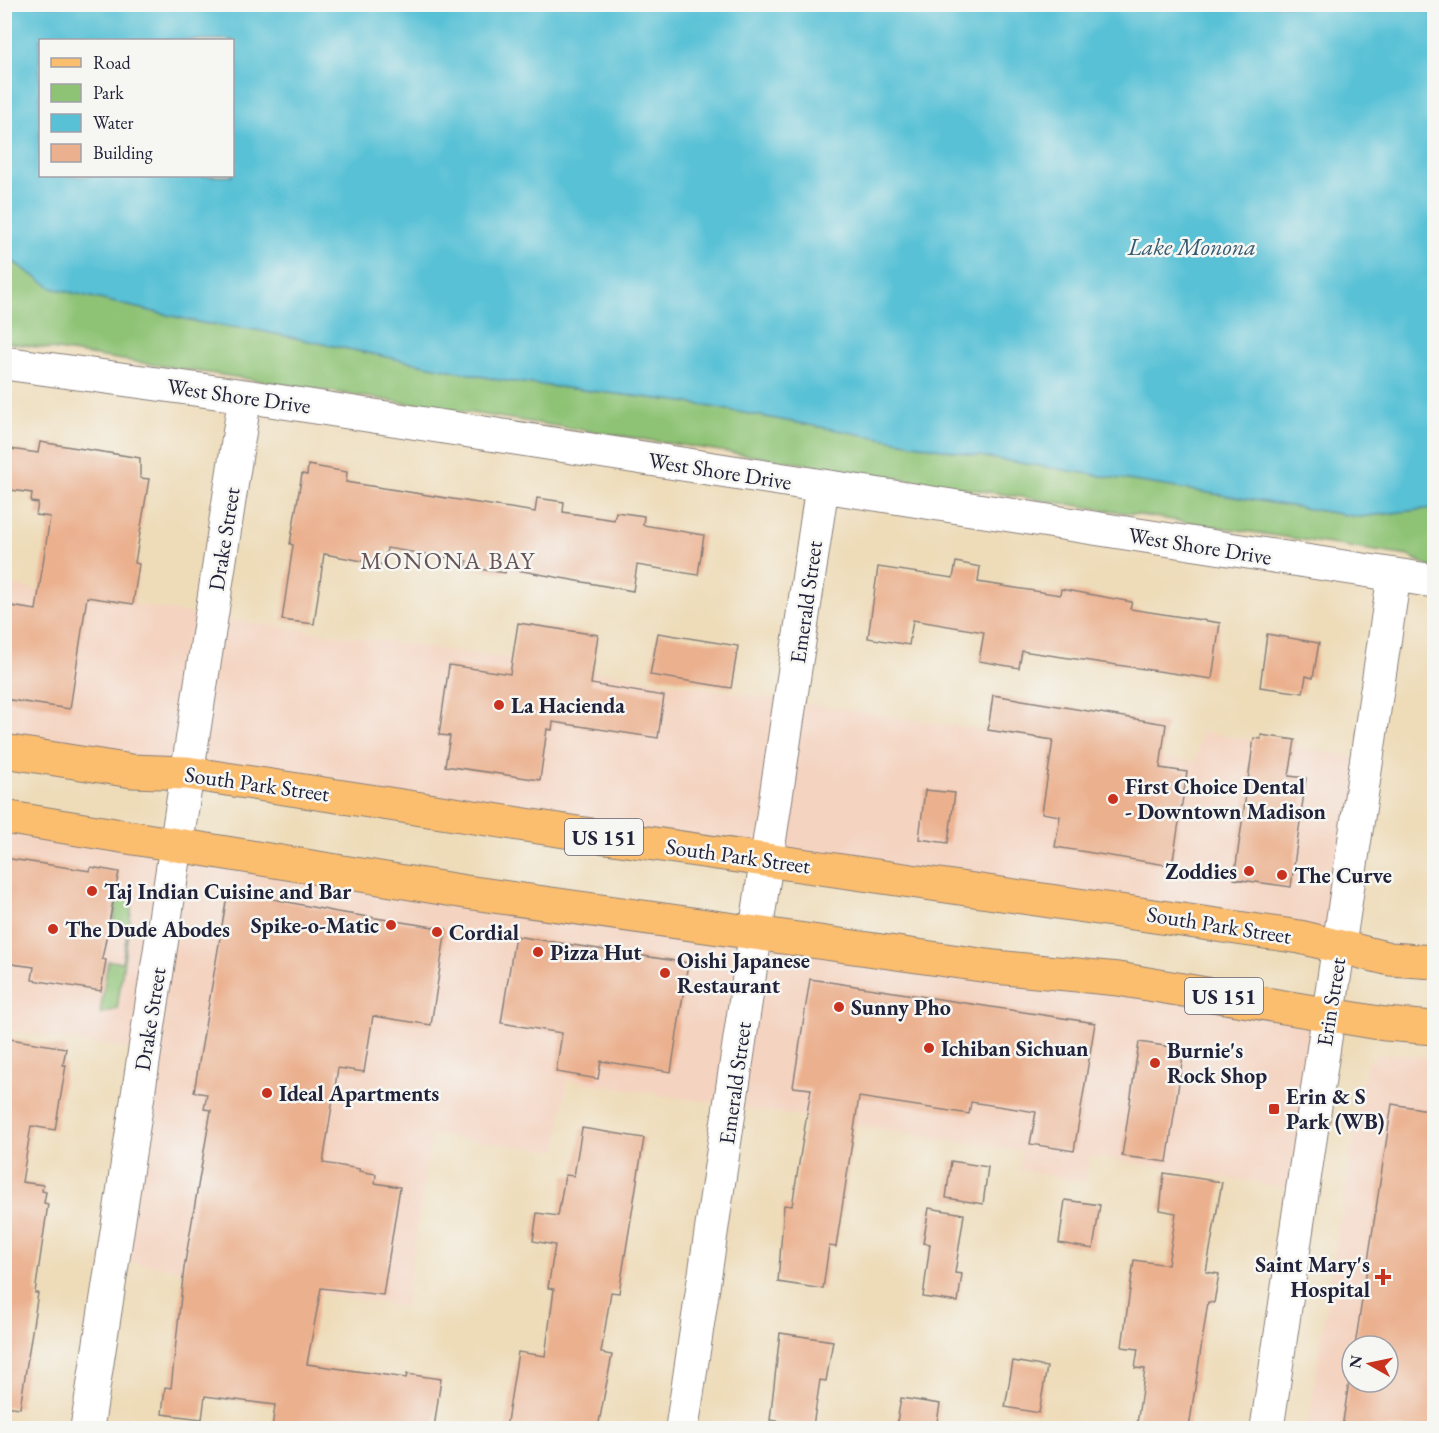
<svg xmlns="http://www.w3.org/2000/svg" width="1439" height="1433" viewBox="0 0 1439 1433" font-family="'EB Garamond',serif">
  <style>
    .built { fill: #f4d3c0; fill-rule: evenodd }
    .green { fill: #8ec375; stroke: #587258; stroke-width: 1.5 }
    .water { fill: #59c1d6; stroke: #3e7288; stroke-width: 1.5; fill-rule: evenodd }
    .building { fill: #ebb18f }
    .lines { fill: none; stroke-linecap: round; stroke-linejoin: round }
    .minor-casing { stroke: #887f7a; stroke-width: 35 }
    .major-casing { stroke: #887f7a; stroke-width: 35 }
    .minor { stroke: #fff; stroke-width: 33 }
    .major { stroke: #fbbd6e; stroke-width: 33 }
    .poi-dot { fill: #c8321e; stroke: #f6f6f2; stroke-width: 2 }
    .labels { text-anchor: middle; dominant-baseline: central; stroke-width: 5; stroke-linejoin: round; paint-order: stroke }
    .shield { fill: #f6f6f2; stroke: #626272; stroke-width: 1.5 }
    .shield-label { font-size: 21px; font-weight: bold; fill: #22223b }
    .street-label { font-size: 22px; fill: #22223b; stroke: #f6f6f2 }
    .poi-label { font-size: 22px; font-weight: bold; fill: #22223b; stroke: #f6f6f2; text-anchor: start }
    .water-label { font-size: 24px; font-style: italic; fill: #355a71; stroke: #f6f6f2 }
    .neighbourhood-label { font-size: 24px; letter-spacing: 1.5px; fill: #685458; stroke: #f6f6f2 }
  </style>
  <rect width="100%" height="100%" fill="#f6f6f2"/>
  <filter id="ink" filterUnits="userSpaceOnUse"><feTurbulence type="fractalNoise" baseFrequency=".0167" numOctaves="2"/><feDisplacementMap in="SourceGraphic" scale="12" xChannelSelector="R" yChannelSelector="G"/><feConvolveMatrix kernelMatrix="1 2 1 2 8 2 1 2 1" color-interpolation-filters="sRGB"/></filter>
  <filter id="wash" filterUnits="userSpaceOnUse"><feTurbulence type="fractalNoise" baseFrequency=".008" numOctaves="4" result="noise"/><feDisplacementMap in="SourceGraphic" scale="24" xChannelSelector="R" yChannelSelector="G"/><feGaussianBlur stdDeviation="1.35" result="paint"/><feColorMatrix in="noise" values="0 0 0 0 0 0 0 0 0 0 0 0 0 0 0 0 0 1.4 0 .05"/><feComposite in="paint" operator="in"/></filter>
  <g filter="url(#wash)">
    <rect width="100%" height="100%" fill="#eedcb9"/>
    <path class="built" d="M4,584l208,33 300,42 683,103 6,-30 166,27 -28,189 -1334,-197z
      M4,817l1325,197 -27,176 -212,-34 -4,26 -67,-12 2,-19 -454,-71 -10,71 -126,-16 -26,172 -293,-48 34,-207 -141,-22z
      M1396,1054l38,4v370h-127l55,-346 6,-21 10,-6zM1352,1346h36v36h-36z"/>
    <path class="green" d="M4,256l49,32 149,35 54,7 243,50 185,22 312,57 363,58 75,-9v61l-25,-13 -1404,-214z
      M117,894l16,4 -16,111 -17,5 8,-53 14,1 6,-35 -15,-2z"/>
    <path class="water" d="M4,5h1430v503l-75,9 -363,-58 -312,-57 -185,-22 -243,-50 -54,-7 -150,-35 -47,-32zM40,40h192v136h-192z"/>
    <g id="blocks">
      <path class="building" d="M40,442l100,16v20l9,1 -14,84 4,1 -6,40 -46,-7 -17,112 -66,-10v-94l32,5 14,-93 -14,-2 2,-12 -7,-1 1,-9 -28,-4v-41l34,5z
        M308,465l39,7 -1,10 189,30 2,-14 27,4 -1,10 51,8 2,-8 28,4 -1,9 61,10 -6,40 -61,-10 -4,26 -127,-23 -1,5 -39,-6 1,-6 -80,-13 -3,17 -60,-11 -10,70 -32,-4 11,-75 -3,-1 12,-70 5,1z
        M956,562l24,5 -2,15 82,13 1,-6 71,13 -2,7 90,14 -8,56 -190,-28 -3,17 -40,-7 5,-29 -71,-12 -4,25 -41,-7 10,-71 75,11z
        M518,623l80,12 -7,49 73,12 -6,42 -105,-16 -1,8 -5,-1 -7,51 -95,-14 5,-30 -11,-1 10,-70 61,9z
        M658,633l80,13 -7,42 -81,-13z
        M1267,634l52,9 -6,35 -7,-2 -3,17 -43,-6z
        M993,695l173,29 -6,44 27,4 -15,94 -117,-19 5,-31 -18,-3 11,-73 -65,-10z
        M1261,735l34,5 -6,36 17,2 -15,109 -57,-8 20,-141 7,1z
        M925,790l30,3 -7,50 -29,-4z
        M4,858l86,13 1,-4 28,5 -17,87 4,1 -5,31 -69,-11 2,-13 -30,-4z
        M228,890l109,22 109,17 -15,96 -58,-9 -9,56 -26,-4 -15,95 37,6 -1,2 17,3 -1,9 25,4 -17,108 -62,-7 -14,76 99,14 1,-4 34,5 -7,49h-162l3,-23 -70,-9 -3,23 -40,-5 3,-27 6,1 13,-120 27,-158 -7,-1 3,-15 -13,-2z
        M515,936l173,27 -17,109 -70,-11 -3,18 -42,-7 6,-39 -61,-10z
        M810,979l285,44 -21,128 -44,-7 6,-32 -65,-10 -2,12 -110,-17 -23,150 -7,-1 -6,43 -45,-7 6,-77 8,1 19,-117 -18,-2z
        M4,1038l62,10 -3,17h3l-11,65 -24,-4 -9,56 21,3 -1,6 4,1 -2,11 4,1 -13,89h3l-18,115 -16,-2z
        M1139,1042l45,7 -17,113 -45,-6z
        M1392,1104l42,7v317h-92l10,-66v20h36v-36h-33z
        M582,1128l62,10 -25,155 -8,-1 -10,61 11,2 -14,73h-92l12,-76 27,4 9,-67 -6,-1 7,-43 -22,-4 4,-28 21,3 7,-41 9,1z
        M951,1161l37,6 -5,37 -37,-6z
        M1164,1173l58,9 -16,90 13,2 -5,29 -6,-1 -19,126 -52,-4 8,-55 -10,-1 3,-19 -16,-2 12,-87 34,5 8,-52 -16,-3z
        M1065,1200l35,5 -7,44 -34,-6z
        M929,1208l35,6 -9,59 7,1 -4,28 -35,-5 7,-53 -7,-1z
        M780,1333l53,8 -7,40 -6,-1 -7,46 -43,-6z
        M1013,1361l34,6 -8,46 -34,-6z
        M901,1398l39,6 -4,24h-40z"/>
    </g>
  </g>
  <g filter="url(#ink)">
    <use href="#blocks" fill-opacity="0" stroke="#887f7a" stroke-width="1.5"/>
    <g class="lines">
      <defs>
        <path id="minor" d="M4,363l241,33 1189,185
          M87,1428l158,-1032
          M682,1428l140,-941
          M1267,1428l127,-852"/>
        <path id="major" d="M4,751l128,20 55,2 391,60 722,104 90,22 44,3
          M4,817l462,75 529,75 123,12 267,45 49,4"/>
      </defs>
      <use href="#minor" class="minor-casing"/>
      <use href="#major" class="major-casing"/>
      <use href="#minor" class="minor"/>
      <use href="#major" class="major"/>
    </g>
  </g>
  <g class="poi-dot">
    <circle cx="499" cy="705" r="6"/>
    <circle cx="1113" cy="799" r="6"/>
    <circle cx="1249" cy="871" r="6"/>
    <circle cx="1282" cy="875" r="6"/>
    <circle cx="92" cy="891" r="6"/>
    <circle cx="391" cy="925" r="6"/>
    <circle cx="53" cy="929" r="6"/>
    <circle cx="437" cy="932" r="6"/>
    <circle cx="538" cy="952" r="6"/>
    <circle cx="665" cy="973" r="6"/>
    <circle cx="839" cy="1007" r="6"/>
    <circle cx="929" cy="1048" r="6"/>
    <circle cx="1155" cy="1063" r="6"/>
    <circle cx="267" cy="1093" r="6"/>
    <rect x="1268" y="1103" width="12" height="12" rx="3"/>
    <path d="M1380 1268h6v6h6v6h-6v6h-6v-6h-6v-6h6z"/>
  </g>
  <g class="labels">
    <g class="shield">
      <rect x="565" y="819" width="78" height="36" rx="4.5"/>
      <rect x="1185" y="978" width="78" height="36" rx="4.5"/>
    </g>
    <g class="shield-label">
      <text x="604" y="837">US 151</text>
      <text x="1224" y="996">US 151</text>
    </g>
    <g class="street-label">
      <text transform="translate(239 396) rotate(8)">West Shore Drive</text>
      <text transform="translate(720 471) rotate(9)">West Shore Drive</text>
      <text transform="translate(224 539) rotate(-81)">Drake Street</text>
      <text transform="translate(1200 546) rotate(9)">West Shore Drive</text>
      <text transform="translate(806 602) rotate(-82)">Emerald Street</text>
      <text transform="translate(257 784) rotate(8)">South Park Street</text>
      <text transform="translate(738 856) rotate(8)">South Park Street</text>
      <text transform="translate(1219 925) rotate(9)">South Park Street</text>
      <text transform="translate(1331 1002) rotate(-81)">Erin Street</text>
      <text transform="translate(150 1019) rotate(-81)">Drake Street</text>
      <text transform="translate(735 1083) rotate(-82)">Emerald Street</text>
    </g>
    <g class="poi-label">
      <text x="511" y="705">La Hacienda</text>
      <text x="1125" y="786">First Choice Dental<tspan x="1125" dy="25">- Downtown Madison</tspan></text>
      <text x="1237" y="871" text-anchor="end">Zoddies</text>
      <text x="1294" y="875">The Curve</text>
      <text x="104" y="891">Taj Indian Cuisine and Bar</text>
      <text x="379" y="925" text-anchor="end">Spike-o-Matic</text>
      <text x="65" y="929">The Dude Abodes</text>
      <text x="449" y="932">Cordial</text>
      <text x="550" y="952">Pizza Hut</text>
      <text x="677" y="960">Oishi Japanese<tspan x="677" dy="25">Restaurant</tspan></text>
      <text x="851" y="1007">Sunny Pho</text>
      <text x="941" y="1048">Ichiban Sichuan</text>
      <text x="1167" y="1050">Burnie's<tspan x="1167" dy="25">Rock Shop</tspan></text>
      <text x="279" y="1093">Ideal Apartments</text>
      <text x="1286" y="1096">Erin &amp; S<tspan x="1286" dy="25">Park (WB)</tspan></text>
      <text x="1370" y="1264" text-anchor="end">Saint Mary's<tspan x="1370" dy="25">Hospital</tspan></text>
    </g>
    <g class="water-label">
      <text x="1192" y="246">Lake Monona</text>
    </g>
    <g class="neighbourhood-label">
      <text x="448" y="560">MONONA BAY</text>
    </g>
  </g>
  <rect width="1439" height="1433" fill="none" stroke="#f6f6f2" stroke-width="24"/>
  <rect x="39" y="39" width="195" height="138" fill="#f6f6f2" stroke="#a1a1a9" stroke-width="1.5"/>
  <rect x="51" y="58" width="30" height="9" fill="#fbbd6e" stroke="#a1a1a9" stroke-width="1.5"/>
  <text x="93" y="69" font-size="18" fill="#22223b">Road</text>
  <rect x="51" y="84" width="30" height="18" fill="#8ec375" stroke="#a1a1a9" stroke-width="1.5"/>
  <text x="93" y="99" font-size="18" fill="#22223b">Park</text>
  <rect x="51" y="114" width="30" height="18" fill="#59c1d6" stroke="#a1a1a9" stroke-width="1.5"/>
  <text x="93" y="129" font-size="18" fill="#22223b">Water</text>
  <rect x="51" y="144" width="30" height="18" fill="#ebb18f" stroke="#a1a1a9" stroke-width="1.5"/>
  <text x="93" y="159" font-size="18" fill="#22223b">Building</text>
  <g transform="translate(1370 1364) rotate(279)"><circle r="28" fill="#f6f6f2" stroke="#a1a1a9" stroke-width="1.5"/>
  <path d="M0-4.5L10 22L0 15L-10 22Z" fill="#c8321e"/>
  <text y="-9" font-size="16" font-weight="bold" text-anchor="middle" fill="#22223b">N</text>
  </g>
</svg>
